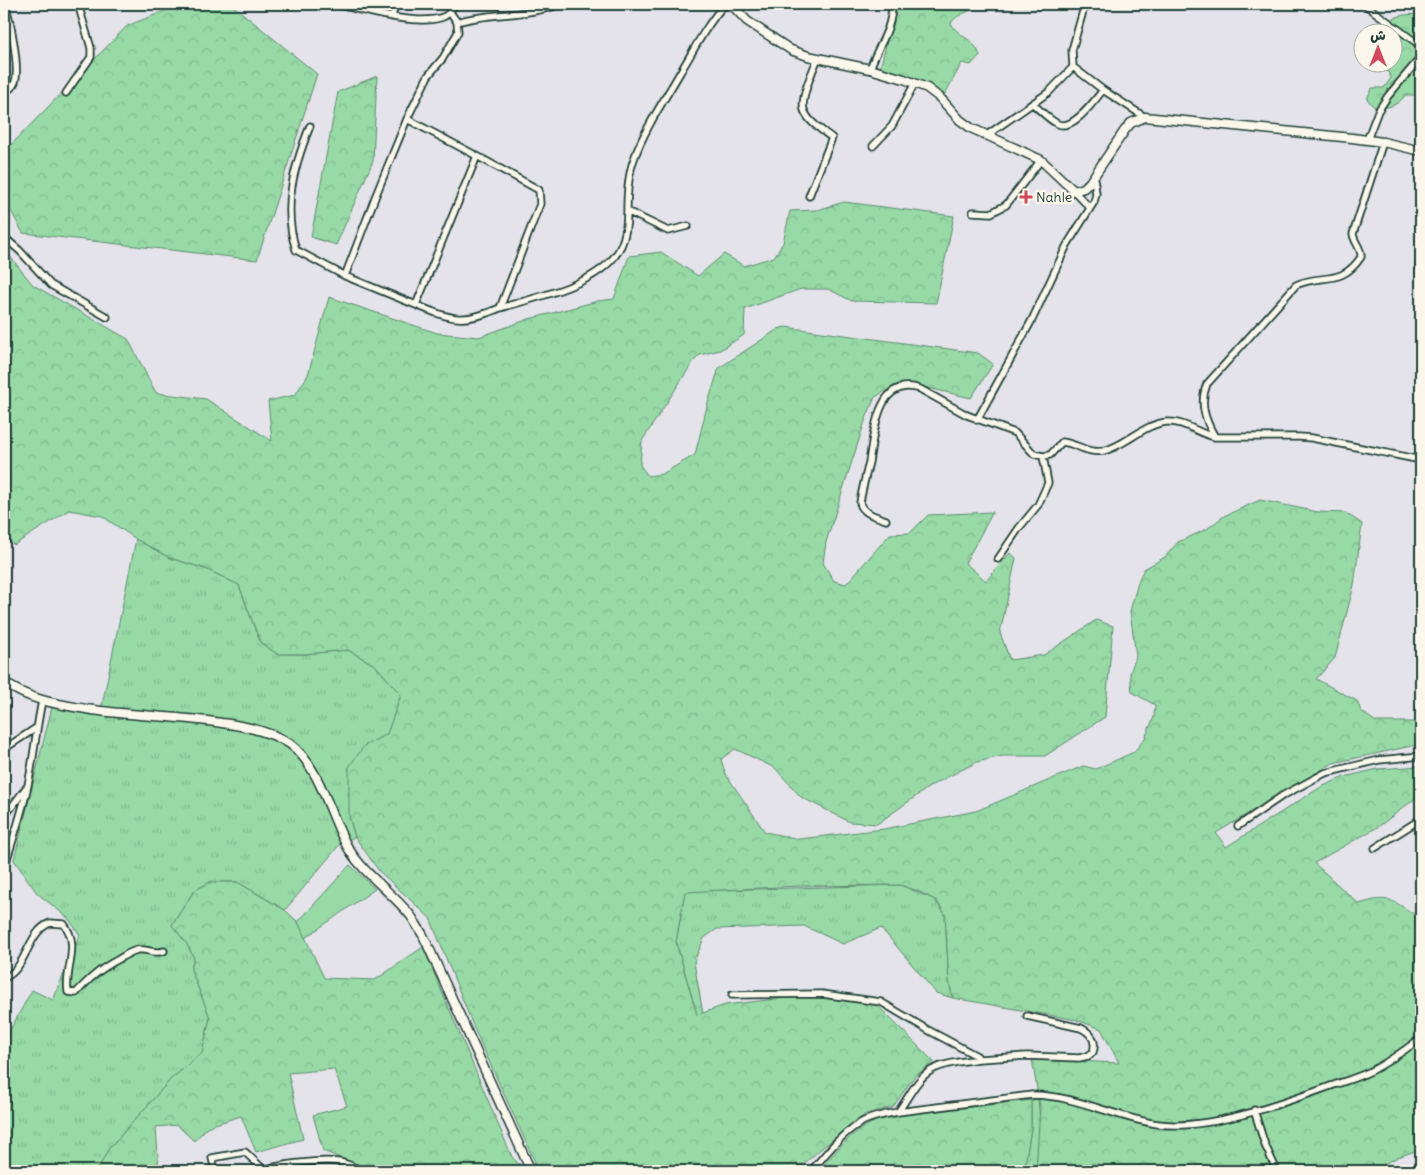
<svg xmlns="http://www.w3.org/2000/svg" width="1425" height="1175" viewBox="0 0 1425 1175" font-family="Delius,'Playpen Sans Arabic',sans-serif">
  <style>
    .grass { fill: url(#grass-tufts); stroke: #5b8c6d }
    .forest { fill: url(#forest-crowns); stroke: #5b8c6d }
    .garden { fill: #97daa6; stroke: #5b8c6d }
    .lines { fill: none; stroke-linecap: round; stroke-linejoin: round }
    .street-casing { stroke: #1f3d34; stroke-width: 9 }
    .secondary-casing { stroke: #1f3d34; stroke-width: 11 }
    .street { stroke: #fbf7ec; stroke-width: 5.5 }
    .secondary { stroke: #fbf7ec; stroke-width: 8 }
    .poi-dot { fill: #d1495b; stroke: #fbf7ec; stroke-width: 2 }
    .labels { text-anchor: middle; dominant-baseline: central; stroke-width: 5; stroke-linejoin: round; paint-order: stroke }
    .poi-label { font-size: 14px; fill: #1f3d34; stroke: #fbf7ec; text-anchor: start }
  </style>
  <defs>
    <pattern id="grass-tufts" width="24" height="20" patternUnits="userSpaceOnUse" patternTransform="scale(1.25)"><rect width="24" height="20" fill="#97daa6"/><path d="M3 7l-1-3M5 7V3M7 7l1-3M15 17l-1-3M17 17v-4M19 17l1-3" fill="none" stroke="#82bc90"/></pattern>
    <pattern id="forest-crowns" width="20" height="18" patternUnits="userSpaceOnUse" patternTransform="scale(1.25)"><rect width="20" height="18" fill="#97daa6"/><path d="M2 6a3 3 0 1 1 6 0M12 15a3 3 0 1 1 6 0" fill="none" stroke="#82bc90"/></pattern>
  </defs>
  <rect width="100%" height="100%" fill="#e4e3ea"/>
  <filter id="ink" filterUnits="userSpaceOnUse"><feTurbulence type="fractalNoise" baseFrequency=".02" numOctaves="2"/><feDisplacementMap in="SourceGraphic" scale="10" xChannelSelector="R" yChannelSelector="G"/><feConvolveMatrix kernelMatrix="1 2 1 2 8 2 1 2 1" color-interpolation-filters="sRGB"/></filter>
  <g filter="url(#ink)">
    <path class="grass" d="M136,539l34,19 36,11 33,16 21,57 17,12h28l43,-4 27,15 26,30 -14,39 -23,12 -15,69 6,22 -14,6 -56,67 -48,-28h-27l-16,9 -22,34 15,19 7,14 -3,11 19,49 -8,35 -31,26 -63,71 -11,21h-93v-121l6,-20 22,-40 21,10 27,-65 -12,-17 -31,-25 -23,-33 38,-153 48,8z
      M900,885l34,14 11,15 4,68 4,16 -17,-5 -55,-65 -38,16 -39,-18 -87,3 -13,9 -10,24 9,52 -6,1 -21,-73 9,-51z
      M1038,1099l2,23 -4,49h-12l7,-43v-28z"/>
    <path class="forest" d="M182,4h49l86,70 -60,186 -234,-27 -19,-35v-46l123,-126z
      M897,4h82c-7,9 -21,8 -28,19 6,13 22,14 29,32l-9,10 -9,-2 -17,31 -21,-10 -44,-16z
      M1421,14v81h-15c-10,11 -17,14 -32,12l-7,-8 5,-11h12l7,-10 -5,-10 -12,-5 18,-1v-30h-5l2,-12 14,-5z
      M377,76l-4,85 -37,84 -25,-8 27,-145z
      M844,202l110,14 -18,87 -84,-2 -24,-12h-27l-56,20 -1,26 -24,15 -20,5 -7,7 -51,79 -2,24 8,11 14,-2 33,-19 12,-49 12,-38 59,-39 7,-2 193,26 15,11 -22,34 -60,-14 -17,2 -19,11 -10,24 -39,121 -3,21 11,18 12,3 44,-50 20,-1 18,-18 65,-3 -28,51 21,18 24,-28 6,5 -16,75 10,27 34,-5 52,-35 17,6 -8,91 -60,39h-43l-25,6 -45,23 -55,39 -27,-2 -49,-25 -26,-29 -40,-19 -14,10 4,14 40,59 34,7 85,-10 92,-18 107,-45 13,3 38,-17 11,-14 9,-21 1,-12 -23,-13 -2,-19 6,-17 -6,-45 9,-32 5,-10 21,-12 13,-15 29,-13 17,-13 36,-16 58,12 28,1 16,11 -8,61 -19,73 -19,21 41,22 4,10 15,11h45v22l-88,19 -117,70 10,14 95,-60 23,-10 34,-8 43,-3v28l-43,33 -64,36 45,41c35,-11 34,-1 62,14v231l-23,8 -27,14h-335l4,-64 -8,-48 87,4 -18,-34 -24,-9 -124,-22 -4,-16 -4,-68 -8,-13 -19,-10 -18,-6 -102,1 -113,6 -9,50 21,73 28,-10 77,-9 74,8 58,58 -20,15 -21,30 -27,7 -43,33 -27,24h-257l-65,-143 -44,-110 -51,-47 -24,-34 -6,-22v-48l15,-21 23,-12 14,-39 -26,-30 -27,-15 -43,4h-28l-17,-12 -21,-57 -33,-16 -36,-11 -34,-19 -34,-23 -33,-6 -55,35 -10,-10v-286l29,36 95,54 28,54 50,6 66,42 -4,-40 27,-6 13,-20 21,-78 108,36 42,4 50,-18 69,-18 16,-2 15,-43 32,-4 37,24 26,-22 20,12 30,-9 9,-14 7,-32 27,-1z
      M210,882h27l48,28 13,12 26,56 51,2 48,-33 89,210 14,14h-154l-49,-20 -10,-36 34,-9 -13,-37 -46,4 15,66 -47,13 -15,-36 -32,10 -15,15 -17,-16 -21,2 3,44h-62l11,-21 63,-71 31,-26 8,-35 -19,-49 3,-11 -7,-14 -15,-19 22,-34z
      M1031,1100v28l-7,43h-206c24,-26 34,-42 68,-54z"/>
    <path class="garden" d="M350,865l25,24 -70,49 -7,-16z"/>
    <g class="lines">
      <defs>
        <path id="street" d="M336,4c26,6 85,24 109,12 5,-2 7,-7 9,-12
          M1364,4l57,42
          M392,17l3,-13
          M457,22c34,-10 70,-5 103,-18
          M1073,67l30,23 42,27
          M870,69c8,-24 22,-38 22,-65
          M4,92c5,-2 9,-5 11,-10 5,-15 -5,-63 -10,-78
          M66,93l25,-36v-9l-13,-44
          M1033,104c7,6 16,16 25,20 15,7 37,-24 45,-34
          M310,126c-16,41 -28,80 -14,124l49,26 31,-81 31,-76 21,-43 15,-18 15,-26 -1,-10 -7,-10
          M987,135l62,-43 24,-25 -1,-17 13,-46
          M1367,140l11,-29 10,-15 33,-39
          M873,146l19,-20 23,-43
          M1074,191l16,17
          M809,196l23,-58c-9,-7 -24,-16 -28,-28 -4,-12 9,-40 14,-52
          M973,212l18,1 15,-8 35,-45
          M688,226l-20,5 -41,-20c0,-17 1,-36 7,-52 11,-31 31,-60 47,-88 14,-23 26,-47 44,-67
          M4,237l16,14 31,34 56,32
          M1419,267l2,-6
          M345,276l71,29 61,-149 -70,-37
          M416,305c37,15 47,19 84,3l40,-104 -1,-14 -62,-34
          M500,308c37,-11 104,-24 121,-62 5,-11 6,-23 6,-35
          M977,420l55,-100 35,-75 27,-43 2,-8 -2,-17
          M1215,437c-10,-17 -16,-34 -8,-53l89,-99c27,-12 45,2 65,-28 1,-8 -7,-15 -8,-23l30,-92
          M886,520c-10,-4 -23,-6 -26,-17 2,-14 6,-28 9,-41 5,-28 8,-87 51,-73l47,26 48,18 19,21 9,2 7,-1 12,-13c14,1 25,12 41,9 23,-5 40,-27 64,-29 18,-1 32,12 48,15h84l13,1 109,22
          M998,559l21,-31 19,-23 10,-22 -5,-27
          M4,749l32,-21
          M4,817l22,-29
          M1238,826l44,-30 43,-23 54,-13 42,-4
          M1375,848l46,-29
          M4,868c9,-28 18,-55 24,-83 6,-28 8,-56 14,-84
          M4,978c23,-9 23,-46 46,-55l14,1c17,22 0,46 4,68l8,1c14,-15 24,-24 43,-34 6,-4 11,-7 18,-9 10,-2 17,5 27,1
          M732,995l90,-1 59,8 47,28 49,26 2,3c-13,2 -30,3 -43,9 -18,7 -27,29 -38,44
          M979,1059l48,-3 52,2 9,-2 5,-4c4,-11 -2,-19 -12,-24l-54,-12
          M1254,1110l11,35 12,26
          M215,1171l-3,-13 33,-6 19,18
          M260,1171c15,-6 62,-12 78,-9 9,1 17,6 26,9
          M811,1171c16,-18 31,-39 53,-50 11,-5 23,-7 34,-9l134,-17c44,0 83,23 126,29 49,7 123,-20 170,-37 14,-5 29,-9 43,-16 18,-9 34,-21 50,-33"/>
        <path id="secondary" d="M731,4l16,17 44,29 17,6 62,13 34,10 23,9 13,10 20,22 11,8 70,32 33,31 10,-3 6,-6 35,-52 6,-7 14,-6 207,21 31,4 38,9
          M4,682c24,18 53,22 82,27 45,7 91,7 136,14 23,3 49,8 68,21 29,21 40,71 57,102 16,28 44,45 64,70 4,6 8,13 12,19l108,236"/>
      </defs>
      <use href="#street" class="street-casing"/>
      <use href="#secondary" class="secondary-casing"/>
      <use href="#street" class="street"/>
      <use href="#secondary" class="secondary"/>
    </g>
  </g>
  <path class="poi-dot" d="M1023.5 189.5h5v5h5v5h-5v5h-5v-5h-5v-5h5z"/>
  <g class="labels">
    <g class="poi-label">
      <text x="1036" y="197">Nahle</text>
    </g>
  </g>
  <rect width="1425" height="1175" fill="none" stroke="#fbf7ec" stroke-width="20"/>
  <rect x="10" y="10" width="1405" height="1155" fill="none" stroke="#1f3d34" stroke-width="2" filter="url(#ink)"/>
  <g transform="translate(1378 48)"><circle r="24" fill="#fbf7ec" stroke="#a3ada2"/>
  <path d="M0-4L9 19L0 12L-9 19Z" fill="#d1495b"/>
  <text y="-8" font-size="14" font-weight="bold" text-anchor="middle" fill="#1f3d34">ش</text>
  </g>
</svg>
